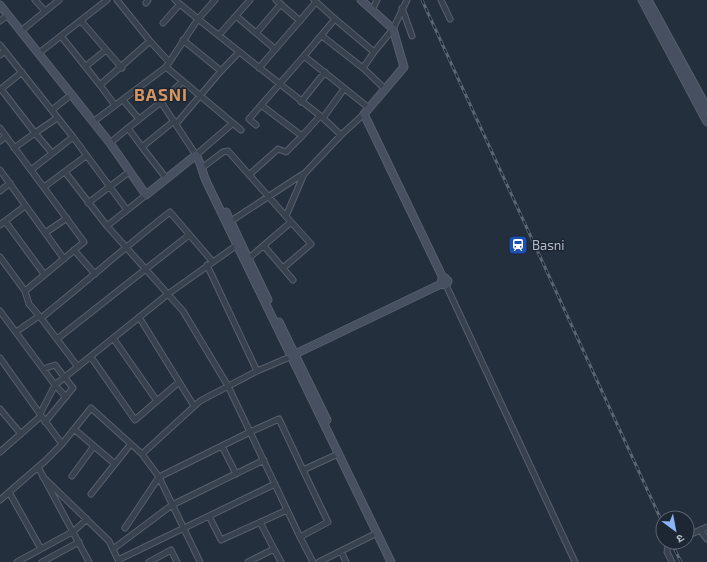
<svg xmlns="http://www.w3.org/2000/svg" width="707" height="562" viewBox="0 0 707 562" font-family="'Exo 2','Noto Sans Devanagari',sans-serif">
  <style>
    .lines { fill: none; stroke-linecap: round; stroke-linejoin: round }
    .street-casing { stroke: #565f6c; stroke-width: 7 }
    .secondary-casing { stroke: #565f6c; stroke-width: 9 }
    .street { stroke: #38414e; stroke-width: 5 }
    .secondary { stroke: #465061; stroke-width: 7 }
    .rail-casing { stroke: #5a6575; stroke-width: 3 }
    .rail { stroke: #1d2633; stroke-width: 1.5; stroke-dasharray: 4.5; stroke-linecap: butt }
    .labels { text-anchor: middle; dominant-baseline: central; stroke-width: 3; stroke-linejoin: round; paint-order: stroke }
    .poi-label { font-size: 13px; fill: #b4bcc9; stroke: #1d2633; text-anchor: start }
    .district-label { font-size: 17px; font-weight: bold; letter-spacing: 1px; fill: #d59563; stroke: #1d2633 }
  </style>
  <rect width="100%" height="100%" fill="#242f3e"/>
  <g class="lines">
    <defs>
      <path id="street" d="M35,0l10,11
        M175,0l23,19 17,-19
        M276,0l24,21
        M314,0l21,19
        M441,0l9,19
        M146,3l2,-3
        M402,8l10,28
        M372,10l5,-10
        M236,16l39,33
        M0,21l8,-6
        M81,21l41,47
        M163,23l17,-19
        M21,31l38,-31
        M257,32l24,-28
        M219,35l31,-35
        M61,36l39,49
        M322,36l41,32 21,20
        M183,40l38,31 18,-19
        M150,41l19,21
        M0,45l73,92 54,73
        M39,53l68,-53
        M0,55l5,-4
        M86,66l20,-16
        M166,67l75,63
        M259,68l57,-66
        M363,68l11,-16
        M22,72l-21,17 34,44 22,-15
        M182,82l-21,20 35,53 36,-31
        M123,100l16,19
        M301,102l24,-30
        M114,104l-14,-19 50,-44 -33,-41
        M369,108l-65,-52 31,-37 39,33 19,-23 14,-29
        M52,110l20,-16
        M323,118l21,-29
        M93,122l73,-55 32,-48 125,99 18,17
        M176,124l45,-53
        M256,125l-7,-6 55,-63
        M0,128l84,114 -59,49
        M128,128l33,-26
        M302,136l18,-20
        M0,141l6,-5
        M110,143l18,-15 14,19
        M14,148l21,-15 17,20
        M203,167l20,-15 5,-1 63,71 -42,36
        M0,170l64,89
        M31,170l42,-33
        M65,172l42,54
        M249,175l29,-26 8,3 16,-16 -41,-31
        M166,178l-24,-31 32,-26
        M44,187l42,-31
        M0,191l10,-8
        M146,195l-39,31 76,85 45,75 22,46 29,-13 24,51
        M88,203l41,-31
        M286,216l18,-42 37,-39 23,-21
        M5,221l39,53
        M231,221l72,-47
        M0,225l25,-19
        M45,233l22,-15
        M264,246l29,34
        M74,250l21,24
        M0,257l25,34 4,13 12,14
        M207,265l50,106
        M283,268l28,-24 -20,-22
        M446,285l129,277
        M0,311l55,74 11,12
        M139,317l55,89
        M16,332l23,-16
        M113,338l44,63
        M57,339l132,-104
        M91,357l44,63 44,-38
        M0,358l40,56
        M78,367l-37,-49c44,-35 85,-72 129,-106l42,49
        M43,369l12,-4 18,23 -28,34
        M0,409l21,25
        M74,429l41,35
        M62,444l29,-36 51,46 17,23 41,85
        M222,446l14,28
        M0,452l41,-36
        M142,454l58,-53 57,-30 33,-14
        M38,467l51,95
        M72,476l22,-30
        M43,477l66,64 10,21
        M9,492l32,57
        M91,494l39,-49
        M0,500l45,-39 17,-17 -22,-30 15,-29 113,-91 69,-49
        M209,516l12,24 66,-30
        M125,528l34,-51 91,-45 50,105
        M700,530l7,9
        M687,536l20,-9
        M113,549l59,-44 92,-45
        M274,549l7,13
        M341,551l5,11
        M118,560l157,-76
        M17,562l57,-31 13,-12
        M42,562l37,-20
        M149,562l22,-12 6,12
        M248,562l26,-13 -14,-27
        M313,562l-13,-25 28,-15 -25,-52 35,-16
        M319,562l58,-29
        M672,562l-5,-10 1,-6 7,-4"/>
      <path id="secondary" d="M361,0l32,29 11,38 -40,47 79,164
        M642,0l65,122
        M648,0l59,108
        M0,5l110,138 36,52 50,-40c6,10 6,18 11,28l184,379
        M226,212l42,88
        M279,322l48,98
        M291,356l150,-72 5,1 2,-4 -3,-3h-3l-1,6"/>
    </defs>
    <use href="#street" class="street-casing"/>
    <use href="#secondary" class="secondary-casing"/>
    <use href="#street" class="street"/>
    <use href="#secondary" class="secondary"/>
    <defs>
      <path id="rail" d="M422,0l241,524
        M671,542l10,20"/>
    </defs>
    <use href="#rail" class="rail-casing"/>
    <use href="#rail" class="rail"/>
  </g>
  <defs>
    <symbol id="station-square" viewBox="-11 -11 22 22"><rect x="-9" y="-9" width="18" height="18" rx="4" fill="#1a4fb4" stroke="#1d2633"/><path d="M-3-6H3Q5-6 5-4V2Q5 4 3 4L4.5 6H3L1.5 4h-3L-3 6H-4.5L-3 4Q-5 4-5 2V-4Q-5-6-3-6ZM-3.5-4v3h7v-3ZM-3.5 1v1.5H-2V1ZM2 1v1.5H3.5V1Z" fill="#fff"/></symbol>
  </defs>
  <g fill-rule="evenodd">
    <use href="#station-square" x="507" y="234" width="22" height="22"/>
  </g>
  <g class="labels">
    <g class="poi-label">
      <text x="532" y="245">Basni</text>
    </g>
    <g class="district-label">
      <text x="161" y="94">BASNI</text>
    </g>
  </g>
  <g transform="translate(675 530) rotate(148)"><circle r="19" fill="#1d2633" stroke="#59626f"/>
  <path d="M0-3L7 15L0 10L-7 15Z" fill="#8ab4f8"/>
  <text y="-6" font-size="11" font-weight="bold" text-anchor="middle" fill="#b4bcc9">उ</text>
  </g>
</svg>
